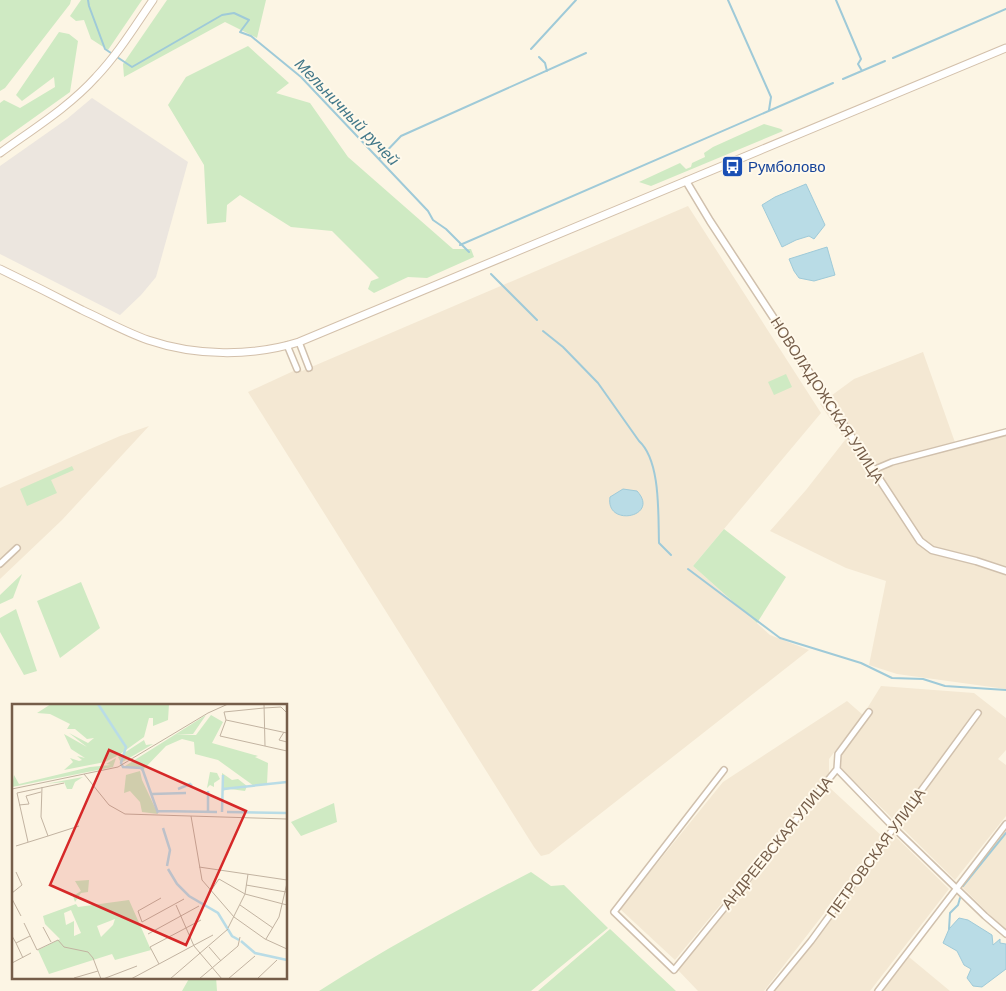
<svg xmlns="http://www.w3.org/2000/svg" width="1006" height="991" viewBox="0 0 1006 991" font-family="'DM Sans',sans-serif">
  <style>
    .residential { fill: #f4e8d3 }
    .industrial { fill: #ece6df }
    .green { fill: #cfeac3 }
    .water { fill: #b9dce6; stroke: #9fcad8 }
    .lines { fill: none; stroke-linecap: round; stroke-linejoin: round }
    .stream { stroke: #9fcad8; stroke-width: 2 }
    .minor-casing { stroke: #d0c0ad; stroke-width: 8 }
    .tertiary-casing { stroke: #d0c0ad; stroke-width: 9 }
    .secondary-casing { stroke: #d3c0ab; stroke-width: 9 }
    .minor { stroke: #fff; stroke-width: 5 }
    .tertiary { stroke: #fff; stroke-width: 6 }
    .secondary { stroke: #fff; stroke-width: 7 }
    .labels { text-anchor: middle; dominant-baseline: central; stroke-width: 4; stroke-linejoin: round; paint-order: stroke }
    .transit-label { font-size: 15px; fill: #164399; stroke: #fff9eb; text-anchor: start }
    .street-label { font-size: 15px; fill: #755d49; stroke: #fff9eb }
    .water-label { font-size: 16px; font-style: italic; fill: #437889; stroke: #fff9eb }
    .inset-river { fill: none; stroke: #b9dce6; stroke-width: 2.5 }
    .inset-road { fill: none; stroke: #c2b3a1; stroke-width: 1 }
    .view { fill: #d62828; fill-opacity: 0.15; stroke: #d62828; stroke-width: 2.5 }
    .inset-edge { fill: none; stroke: #755d49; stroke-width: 2.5 }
  </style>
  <rect width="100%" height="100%" fill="#fcf5e4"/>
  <path class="residential" d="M688,206l133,207 -128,153 77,69 39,15 -260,204 -8,2 -7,-9 -286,-455 52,-24 2,3z
    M923,352l34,96 49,-12v253l-109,-15 -28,-9 17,-84 -40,-13 -76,-37 36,-41 39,-50 -25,-36 34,-25z
    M149,426l-87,94 -62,59v-91l120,-52z
    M881,686l93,7 32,25v32l-8,9 8,6v51l-51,64 -114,-112 -3,-14 19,-31 -28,36v14l-154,187 -55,-51 103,-127 124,-81 16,14z
    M830,788l53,49 -119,154h-66l-21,-22z
    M1006,829v102l-45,-45z
    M894,835l55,54 -79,102h-97z
    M909,957l41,34h-68z"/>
  <path class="industrial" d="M92,98l96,64 -32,115 -15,18 -21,20 -120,-61v-88l67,-47z"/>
  <path class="green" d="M0,0h71l-1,4 -65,84 -5,3z
    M81,0h61l-34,50 -17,-11 -7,-19 -8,1 -6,-5z
    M167,0h99l-9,38 -32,-16 -101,55 -1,-13z
    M59,32l10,2 9,7 -8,51 -70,50v-39l4,-3 16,8 35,-21 -1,-10 -32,24 -6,-6z
    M248,46l41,37 -13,10 34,10 38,54 105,92h18l3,8 -47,21 -19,-1 -34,16 -6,-4 3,-8 8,-3 -47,-47 -41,-4 -51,-32 -13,10 -1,17 -19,2 -3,-59 -36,-60 18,-28z
    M764,124l17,5 2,2 -132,55 -12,-4 41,-19 6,6 5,-2 1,-4 13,-6 -1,-4 9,-6z
    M786,374l6,13 -18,8 -6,-13z
    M72,466l2,4 -23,10 6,13 -30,13 -7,-17z
    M724,529l62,48 -29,46 -64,-57z
    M22,574l-9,24 -13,6v-9z
    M81,582l19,46 -40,30 -23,-57z
    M16,609l21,62 -13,4 -24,-43v-14z
    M334,803l3,19 -36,14 -10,-14z
    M531,872l20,14 13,-1 44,43 -77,63h-212c69,-44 140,-82 212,-119z
    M610,929l66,62h-138z
    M190,977h26l1,14h-35z"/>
  <path class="water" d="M806,184l19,41 -11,14 -5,-3 -13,4 -14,7 -20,-42 13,-8z
    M827,247l8,28 -21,6 -15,-3 -5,-7 -5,-12z
    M623,489l14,2c24,26 -32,37 -27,6z
    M959,918l9,2 24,15 1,10 7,-6v4l6,1v25l-24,18 -9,-1 -6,-8 4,-9 -7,-4 -7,-14 -14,-8 6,-14z"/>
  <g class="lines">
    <path class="stream" d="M88,0l1,6 16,43 27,18 90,-52 12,-2 15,7 -9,12 11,4 50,41 127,134 5,9 13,9 23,23
      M728,0l43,97 -2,13
      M836,0l25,59 -3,5 4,7
      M531,49l45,-49
      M539,57l6,6 2,8
      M893,58l113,-49
      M843,79l42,-18
      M379,159l22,-23 185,-83
      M460,245l373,-162
      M491,274l46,46
      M543,331l20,16 35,36 41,58c22,20 19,74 20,102l12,12
      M688,569l92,69 81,25 31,15 31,1 22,7 61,4
      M963,886l43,-53
      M949,929l1,-16 8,-8 2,-7"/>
    <defs>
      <path id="minor" d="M299,342l10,26
        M287,345l10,24
        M873,470l19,-8 114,-30
        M0,564l17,-16
        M837,769l57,59 91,88 21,18
        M724,770l-110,142 60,58 163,-201 1,-15 31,-42
        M770,991l41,-50 167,-228
        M878,991l128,-167"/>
      <path id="tertiary" d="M686,181l24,40 210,320 12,9 44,11 30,10"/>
      <path id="secondary" d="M0,153c33,-24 69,-46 96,-76 22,-23 39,-51 57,-77
        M0,269c27,13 55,27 82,41 22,10 43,22 66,30 47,16 103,17 151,2l707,-294"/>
    </defs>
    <use href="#minor" class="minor-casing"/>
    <use href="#tertiary" class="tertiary-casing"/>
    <use href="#secondary" class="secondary-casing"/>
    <use href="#minor" class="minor"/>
    <use href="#tertiary" class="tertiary"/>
    <use href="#secondary" class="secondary"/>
  </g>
  <defs>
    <symbol id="bus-square" viewBox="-11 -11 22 22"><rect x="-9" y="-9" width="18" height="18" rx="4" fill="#1a4fb4" stroke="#fff9eb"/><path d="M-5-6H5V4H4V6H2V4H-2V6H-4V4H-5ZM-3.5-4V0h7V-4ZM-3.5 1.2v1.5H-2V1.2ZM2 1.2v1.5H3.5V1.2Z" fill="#fff"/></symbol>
  </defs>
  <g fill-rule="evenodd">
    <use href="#bus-square" x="720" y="154" width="25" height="25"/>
  </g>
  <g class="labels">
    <g class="transit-label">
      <text x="748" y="167">Румболово</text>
    </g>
    <g class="street-label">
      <text transform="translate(827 400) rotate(57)">НОВОЛАДОЖСКАЯ УЛИЦА</text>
      <text transform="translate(777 843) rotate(-51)">АНДРЕЕВСКАЯ УЛИЦА</text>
      <text transform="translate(876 853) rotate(-54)">ПЕТРОВСКАЯ УЛИЦА</text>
    </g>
    <g class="water-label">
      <text transform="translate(347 112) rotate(46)">Мельничный ручей</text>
    </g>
  </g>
  <g transform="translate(12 704)">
    <rect width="275" height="275" fill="#fcf5e4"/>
    <path d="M39,0h118l-1,16 -15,6v-8h-4l-5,19 -25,18 -14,7 -41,8 9,-8 -3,-4 9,3 3,-1 -5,-4 8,2 -14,-9 -7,-15 23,13 -18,-14 19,10 6,-5 -7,1 -12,-10h-8l3,-5 -20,-10 -13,-1zM194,11l-13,19 -17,1h20l15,-20 12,7 -11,21 46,13 -3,1 13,6 -1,21 -13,2 -36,-26 -23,-6 -1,-12 -12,-3 -16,7 -24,25 -4,-4 -16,1zM132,36l2,5 7,-1 -32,19 -3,-6zM104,54l-3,9 -101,20 2,-12 5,9 71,-17 21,-2 -5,-1zM128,67l2,9 16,34 -16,-2 -2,-10 -10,-11 -6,2 2,-18zM198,68l7,1 3,6 -6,4v4l-4,-2 -3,3zM210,69l10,7 6,-1 9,7 -2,5 -15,-2 -8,2zM71,73l-8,5 -3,7h-5l-3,-7 -19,2zM77,176l-1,12 -7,1 -6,9 -2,-6 8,-5 -6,-10zM117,196l22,50 -36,10 -3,-6 -63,20 -11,-24 22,-11 -15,-15 -2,-8 33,-12 2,3zM59,206l10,23 -7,3v-15l-8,4 -2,-12zM103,215l-2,6 -12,12 -4,-11z" fill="#cfeac3" fill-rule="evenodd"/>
    <path class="inset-river" d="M86,0l28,43 -5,16 2,4 19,1 16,45M166,85l12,-5 2,2M211,85l64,-7M140,90l34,-1M146,107l59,1M196,107v-20M210,108l1,-37M215,108l60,1M151,124l7,22 -3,16M156,165l9,15 12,12 29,17 14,23 7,4M229,237l14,12 32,7"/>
    <path class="inset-road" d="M252,0l1,42M252,4l17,-1 6,6M214,16l-6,16 67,15M214,16l61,13M214,16l-2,-8 40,-4M272,28l-5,8 8,2M72,70l25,31 16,9 162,5M30,83l-1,30 7,19 31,-10M0,85l106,-22 90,-54 20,-9M7,101l10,-1 -3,-8 15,-4M179,112l11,64 32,37 31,22 22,10M16,138l-11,-49 47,-10M4,142l32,-10M187,163l88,13M234,181l40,7M200,185l7,-10 26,15 42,11M0,189l10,-8 -6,-13M149,194l-23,13 4,11 42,-23M0,195l9,17M164,201l18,41 28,33M228,201l33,23M12,219l13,27 21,-10 6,7 24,5 5,6 8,21M31,223l8,15M216,224l17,-34 3,-20M136,230l51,-28M0,232l4,7 14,-7M254,235l13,-22 8,-34M4,239l7,15M197,243l12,14M0,259l19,-10M147,260l-9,-17 51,-27M62,274l24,-7M91,275l34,-13M119,275l82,-44M158,275l58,-50M187,275l39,-33 2,-9M216,275l27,-23M245,275l20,-19"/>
    <path class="view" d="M97,46l137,61 -60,134 -136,-60z"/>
    <rect width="275" height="275" class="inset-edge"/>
  </g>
</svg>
